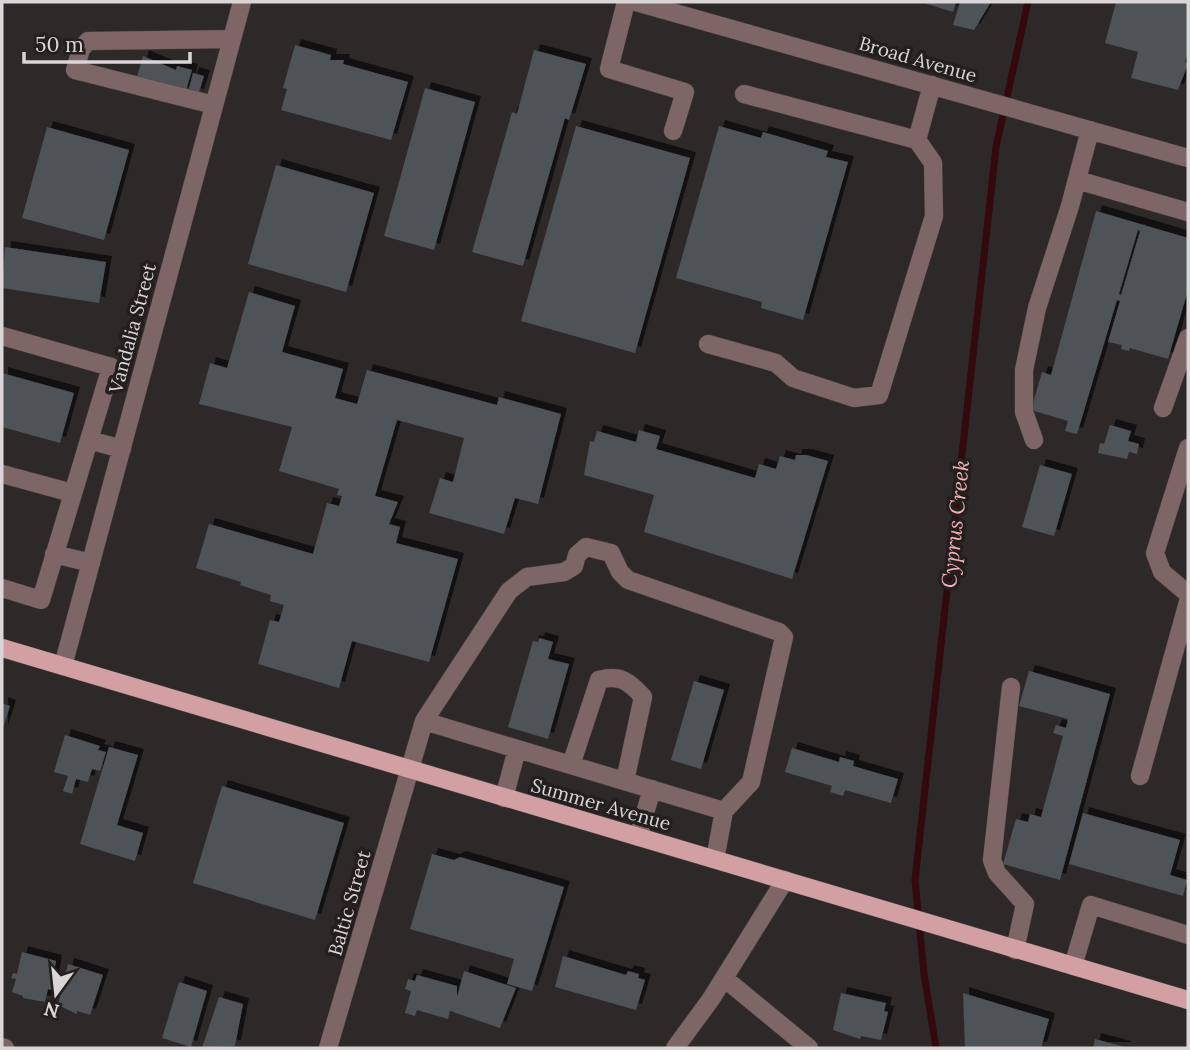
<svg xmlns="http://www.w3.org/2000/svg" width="1190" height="1050" viewBox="0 0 1190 1050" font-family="Lora,serif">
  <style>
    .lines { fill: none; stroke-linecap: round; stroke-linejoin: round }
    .stream { stroke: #34080f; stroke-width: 7 }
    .building { fill: #4e5256; fill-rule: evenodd; filter: url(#shadow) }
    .minor-casing { stroke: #4a4545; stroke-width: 19 }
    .major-casing { stroke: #4a4545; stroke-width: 19 }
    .minor { stroke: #7e6667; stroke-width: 18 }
    .major { stroke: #d2a0a2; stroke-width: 18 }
    .labels { text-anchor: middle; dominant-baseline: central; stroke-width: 7; stroke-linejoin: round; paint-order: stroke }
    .street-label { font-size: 19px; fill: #dad6d7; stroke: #241f1f }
    .water-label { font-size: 21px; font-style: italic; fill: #f5b0b4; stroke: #241f1f }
  </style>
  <defs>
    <filter id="shadow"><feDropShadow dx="6" dy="-6" stdDeviation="0" flood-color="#0009"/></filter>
  </defs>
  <rect width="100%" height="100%" fill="#2e2929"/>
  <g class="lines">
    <path class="stream" d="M936,1048l-12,-74 -9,-94 81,-733 32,-145"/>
  </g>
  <path class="building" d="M921,2h35l-3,10z
    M960,2h31l-17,28 -21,-5z
    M1116,2h72v48l-3,12 3,2 -10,26 -47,-12 7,-26 -33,-9z
    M295,45l36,10 -1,5h14l-1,4 65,18 -17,58 -110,-30 6,-21 -4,-1z
    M534,50l52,14 -17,56 -4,-2 -42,148 -51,-14 40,-140 5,2z
    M143,56l33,14 1,-4 15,4 -7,24 -49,-14z
    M193,73l11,3 -6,19 -10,-3z
    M425,88l50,14 -41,148 -50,-14z
    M576,126l114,32 -55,195 -114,-32z
    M719,126l42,12 2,-6 65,19 -2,6 22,5 -45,158 -42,-12 1,-6 -86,-24z
    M47,127l82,23 -25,90 -82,-22z
    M276,165l98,28 -28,99 -98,-28z
    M1096,211l92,27v52l-20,69 -38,-11 -1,3 -8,-2 1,-4 -14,-3 12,-41 -3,-1 -40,134 -12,-3 3,-10 -37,-11 11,-38 9,3zM1138,230l2,1 -19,64 -2,-1z
    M5,247l101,15 -7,41 -97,-15z
    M249,292l46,14 -13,46 61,17 -8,29 22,6 10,-34 130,35 2,-8 62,17 -23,90 -23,-6 -11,36 -75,-21 11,-35 13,4 11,-44 -67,-18 -22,76 23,6 -9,22 11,3 -4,16 62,16 -29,103 -77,-21 -13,47 -81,-24 12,-44 9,2 5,-17 -14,-4 1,-6 -31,-10 1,-3 -45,-14 13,-44 104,30 14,-51 12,3 3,-10 -5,-1 2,-6 -60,-18 13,-44 -93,-23 11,-41 17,5z
    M2,373l72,20 -14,50 -58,-16z
    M1110,425l21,6 -3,10 11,3 -2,10 -8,-2 -2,7 -29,-6 2,-10 4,1z
    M639,430l21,6 -4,13 99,29 4,-14 17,5 4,-13 15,4 1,-5h10l22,6 -36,118 -148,-47 10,-37 -70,-20 6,-34 4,1 3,-11 39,11z
    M1040,465l32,9 -18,62 -32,-9z
    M539,638l14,4 -5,17 21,5 -21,75 -40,-12 25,-86 5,1z
    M1029,671l81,23 -50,186 -57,-16 13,-45 12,3 2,-8 11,3 22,-81 -10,-3 3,-8 10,3 2,-9 -49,-13z
    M694,681l30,9 -23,79 -30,-9z
    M2,703l8,3 -8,25z
    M65,735l35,11 -2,4 8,2 -6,19 -8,-2 -4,13 -12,-3 -4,15 -9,-3 5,-15 -14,-4z
    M109,747l29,8 -21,70 26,8 -8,28 -55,-17z
    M792,748l47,14 1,-5 14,4 -1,5 45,13 -7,24 -46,-13 -2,6 -13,-4 2,-6 -47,-14z
    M222,786l122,37 -29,97 -122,-37z
    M1083,813l97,27 -10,35 17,5 -4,16 -114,-32z
    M432,854l22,6 6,-3 104,30 -32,104 -25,-7 7,-25 -104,-30z
    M22,952l34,9 -5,29 -3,-1 -3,13 -22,-4v-2l-11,-4 4,-13 -5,-1 2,-5 4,1z
    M563,956l63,19 2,-4 11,3 -1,4 7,2 -9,30 -81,-23z
    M68,964l35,11 -13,40 -13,-4v3l-19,-9z
    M464,971l52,17 -16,40 -50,-17 -2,8 -31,-9 -2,6 -10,-3 6,-22 -6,-2 3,-10 7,2 2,-6 40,11v11z
    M179,982l28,9 -16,56 -29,-9z
    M841,993l45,10 -2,8 4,1 -7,28 -20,-4 -1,3 -27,-9z
    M963,993l86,26 -8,29h-76z
    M219,997l24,7 -8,42 -33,2z
    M1095,1039l30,8v1h-32z"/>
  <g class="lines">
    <defs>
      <path id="minor" d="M626,2l-17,67 76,23 -12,39
        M636,2l552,156
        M744,94l173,46
        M214,105l-139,-35 6,-21 7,-8 144,-2
        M1077,180l111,32
        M2,336l109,31 -70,233 -39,-12
        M708,344l68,19 17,15 61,20 25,-3 55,-179 -1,-53 -16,-23 15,-55
        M1163,408l25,-70
        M89,440l33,9
        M1034,440l-10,-28v-42l13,-62 33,-102 20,-76
        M1188,448l-33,105 7,19 26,22
        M2,474l70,19
        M54,554l37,9
        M63,666l179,-664
        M1011,687l-19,173 5,13 28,31 -10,46
        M424,721l85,-130 18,-14 37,-5 10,-6 3,-11 9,-8 25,6 9,19 8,8 151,52 5,5 -33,145 -27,29
        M571,765l28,-85c21,-6 31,2 44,17l-18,84
        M1140,776l48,-174
        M504,798l13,-49
        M638,837l14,-48
        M1073,966l18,-61 97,30
        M724,978l85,70
        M2,1047l3,1
        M328,1048l96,-327 300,90 -9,48
        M675,1048l36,-49 74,-119"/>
      <path id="major" d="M2,648l1186,352"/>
    </defs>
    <use href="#minor" class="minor-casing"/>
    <use href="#major" class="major-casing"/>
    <use href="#minor" class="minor"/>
    <use href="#major" class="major"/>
  </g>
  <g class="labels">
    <g class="street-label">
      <text transform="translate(918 59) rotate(16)">Broad Avenue</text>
      <text transform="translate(132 328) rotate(-75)">Vandalia Street</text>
      <text transform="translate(601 804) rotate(16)">Summer Avenue</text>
      <text transform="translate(349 903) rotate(-74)">Baltic Street</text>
    </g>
    <g class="water-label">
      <text transform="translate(955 524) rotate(-84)">Cyprus Creek</text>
    </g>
  </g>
  <rect width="1190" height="1050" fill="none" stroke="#dad6d7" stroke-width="7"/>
  <g transform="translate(56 994) rotate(195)" stroke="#241f1f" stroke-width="5" paint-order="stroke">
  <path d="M0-5L12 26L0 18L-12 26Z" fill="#dad6d7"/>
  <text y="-10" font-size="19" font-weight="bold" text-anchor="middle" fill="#dad6d7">N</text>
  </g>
  <path d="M24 52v10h166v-10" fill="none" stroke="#dad6d7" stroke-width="3.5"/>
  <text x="35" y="52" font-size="21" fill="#dad6d7" stroke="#241f1f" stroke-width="5" paint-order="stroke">50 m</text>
</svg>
